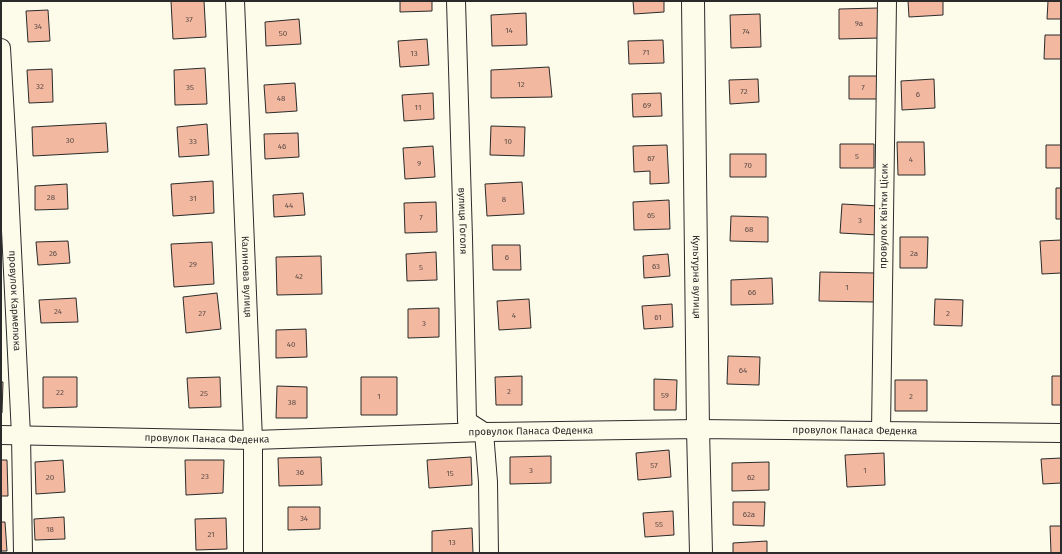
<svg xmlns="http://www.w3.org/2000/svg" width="1062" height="554" viewBox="0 0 1062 554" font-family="'Fira Sans',sans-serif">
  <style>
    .building { fill: #f2b8a0; stroke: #2b2b2b }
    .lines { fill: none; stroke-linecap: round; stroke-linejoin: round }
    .minor-casing { stroke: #2b2b2b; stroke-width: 20 }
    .tertiary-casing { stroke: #2b2b2b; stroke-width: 24 }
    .minor { stroke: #fdfbea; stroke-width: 18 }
    .tertiary { stroke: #fdfbea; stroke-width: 22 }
    .labels { text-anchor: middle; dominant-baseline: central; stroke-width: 3; stroke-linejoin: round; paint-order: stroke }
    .number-label { font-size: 8px; fill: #5d4e48 }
    .street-label { font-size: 10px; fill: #2b2b2b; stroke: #fdfbea }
  </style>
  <rect width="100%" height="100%" fill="#fdfbea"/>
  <path class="building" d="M171,1h33l2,36 -33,2z
    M400,1h32v10l-32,1z
    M633,1h31v11l-30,2z
    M908,1h35v14l-34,2z
    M1048,1h13v18h-14z
    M878,8l1,30 -40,1v-30z
    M48,10l2,31 -22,1 -2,-31z
    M526,13l1,32 -35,1 -1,-31z
    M760,14l1,33 -30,1 -1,-33z
    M299,19l2,25 -35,2 -1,-24z
    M1045,35h16v24h-17z
    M427,39l2,26 -29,2 -2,-26z
    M663,40l1,23 -35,1 -1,-23z
    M549,67l3,30 -61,1v-28z
    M205,68l2,36 -32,1 -1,-35z
    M52,69l1,33 -24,1 -2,-33z
    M849,76h28v23h-28z
    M758,79l1,23 -29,2 -1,-24z
    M934,79l1,29 -33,2 -1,-29z
    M295,83l2,28 -31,2 -2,-28z
    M433,93l1,26 -30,2 -2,-26z
    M661,93l1,23 -29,1 -1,-23z
    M106,123l2,29 -75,4 -1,-29z
    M207,124l2,31 -30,2 -2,-30z
    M491,126l34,1 -1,29 -34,-1z
    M298,133l1,24 -34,2 -1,-25z
    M897,142h27l1,33h-27z
    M840,144h34v24h-34z
    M667,145l2,38 -19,1v-13l-16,1 -1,-26z
    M1046,145h15v23h-15z
    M433,146l2,31 -30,2 -2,-31z
    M730,154h36v23h-36z
    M213,181l1,32 -41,3 -2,-32z
    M522,182l2,32 -37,2 -2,-32z
    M67,184l1,25 -33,1v-24z
    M1056,188h5v31h-5z
    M303,193l2,22 -31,2 -1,-22z
    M669,200l1,29 -36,1 -1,-28z
    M436,202l1,30 -32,1 -1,-30z
    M842,204l37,2 -1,29 -38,-2z
    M731,216l37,1v25l-38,-1z
    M900,237h28l-1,31h-27z
    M1061,240v33l-19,1 -2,-33z
    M68,241l2,22 -32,2 -2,-23z
    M212,242l2,42 -40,3 -3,-43z
    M492,245h28l1,25h-28z
    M436,252l1,28 -30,1 -1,-27z
    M668,254l2,22 -26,2 -1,-22z
    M321,256l1,38 -45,1 -1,-38z
    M820,272l56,1 -1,29 -56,-1z
    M772,278l1,26 -42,1v-25z
    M217,293l4,36 -35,4 -3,-36z
    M76,298l2,24 -37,1 -2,-23z
    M529,299l2,29 -32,2 -2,-29z
    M935,299l28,1 -1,26 -28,-1z
    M672,304l1,23 -29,2 -2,-23z
    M439,308v29l-31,1v-29z
    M306,329l1,28 -31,1v-28z
    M728,356l32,1 -1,28 -32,-1z
    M522,376v29h-26l-1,-28z
    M1052,376h9v29h-9z
    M43,377h34v30l-34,1z
    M220,377l1,30 -32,1 -2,-30z
    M361,377h36v38h-36z
    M654,379l23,1 -1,30h-22z
    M895,380h32v31h-32z
    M1,382h2l-1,31h-1z
    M277,386l30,1v31h-31z
    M669,450l2,27 -33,3 -2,-27z
    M884,453l1,32 -38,2 -2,-32z
    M551,456v27l-41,1v-27z
    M321,457l1,28 -43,1 -1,-28z
    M471,457l1,28 -43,3 -2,-28z
    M1061,458v25l-18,1 -2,-25z
    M1,460h6l1,36h-7z
    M63,460l2,32 -29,2 -1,-32z
    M185,460h39l-1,33 -37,2z
    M769,462v28l-37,1v-28z
    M733,502h32l-1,24 -31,-1z
    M288,507h32v22l-32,1z
    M673,511l1,24 -29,2 -2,-24z
    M64,517l1,22 -30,1 -1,-21z
    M226,518l1,31 -31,1 -1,-31z
    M1,522h4l2,29h-6z
    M1050,526h11v27h-10z
    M472,528l1,25h-41v-22z
    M767,541v12h-34v-10z"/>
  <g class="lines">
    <defs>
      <g id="minor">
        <path id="s1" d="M235,1l18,439v113"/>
        <path id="s2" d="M456,1l7,237 4,183 17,11 4,50 1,71"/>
        <path id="s3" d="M1,48l7,121 13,266 2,118"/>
        <path id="s4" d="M881,431l6,-430"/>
        <path id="s5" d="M1,435l252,5 231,-8 214,-3 363,4"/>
      </g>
      <g id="tertiary">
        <path id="s6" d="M693,1l5,428 3,124"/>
      </g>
    </defs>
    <use href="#minor" class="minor-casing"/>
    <use href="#tertiary" class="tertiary-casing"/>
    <use href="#minor" class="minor"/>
    <use href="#tertiary" class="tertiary"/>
  </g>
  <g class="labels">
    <g class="number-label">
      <text x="189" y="19">37</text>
      <text x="859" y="23">9а</text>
      <text x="38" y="26">34</text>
      <text x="509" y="30">14</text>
      <text x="746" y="31">74</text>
      <text x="283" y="33">50</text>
      <text x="646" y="52">71</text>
      <text x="414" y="53">13</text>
      <text x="521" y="84">12</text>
      <text x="40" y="86">32</text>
      <text x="190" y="87">35</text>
      <text x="863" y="87">7</text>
      <text x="744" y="91">72</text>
      <text x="918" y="94">6</text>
      <text x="281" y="98">48</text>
      <text x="647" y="105">69</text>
      <text x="418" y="107">11</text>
      <text x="70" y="140">30</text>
      <text x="193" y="141">33</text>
      <text x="508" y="141">10</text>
      <text x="282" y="146">46</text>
      <text x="857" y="156">5</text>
      <text x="651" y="158">67</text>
      <text x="911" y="159">4</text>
      <text x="419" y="163">9</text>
      <text x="748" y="165">70</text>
      <text x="51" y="197">28</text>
      <text x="193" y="198">31</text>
      <text x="504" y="199">8</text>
      <text x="289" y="205">44</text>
      <text x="651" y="215">65</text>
      <text x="421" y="217">7</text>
      <text x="860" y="220">3</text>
      <text x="749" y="229">68</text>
      <text x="53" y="253">26</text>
      <text x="914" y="253">2а</text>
      <text x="507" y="257">6</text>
      <text x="193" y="264">29</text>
      <text x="656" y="266">63</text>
      <text x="421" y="267">5</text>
      <text x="299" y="276">42</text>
      <text x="847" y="287">1</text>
      <text x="752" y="292">66</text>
      <text x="58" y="311">24</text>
      <text x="202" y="313">27</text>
      <text x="948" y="313">2</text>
      <text x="514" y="315">4</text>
      <text x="658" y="317">61</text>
      <text x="424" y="323">3</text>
      <text x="291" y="344">40</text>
      <text x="743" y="370">64</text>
      <text x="509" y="391">2</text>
      <text x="60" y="392">22</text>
      <text x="204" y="393">25</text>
      <text x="665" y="395">59</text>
      <text x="379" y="396">1</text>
      <text x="911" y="396">2</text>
      <text x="292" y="402">38</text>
      <text x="654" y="465">57</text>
      <text x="531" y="470">3</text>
      <text x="865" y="470">1</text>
      <text x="300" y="472">36</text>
      <text x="450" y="473">15</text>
      <text x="205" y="476">23</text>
      <text x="50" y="477">20</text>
      <text x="751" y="477">62</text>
      <text x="749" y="514">62а</text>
      <text x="304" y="518">34</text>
      <text x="659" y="524">55</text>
      <text x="50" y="529">18</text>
      <text x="211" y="534">21</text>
      <text x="452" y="542">13</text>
    </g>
    <g class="street-label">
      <text stroke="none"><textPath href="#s4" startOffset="215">провулок Квітки Цісик</textPath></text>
      <text stroke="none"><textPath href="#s2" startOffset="220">вулиця Гоголя</textPath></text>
      <text stroke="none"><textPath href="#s1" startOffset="276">Калинова вулиця</textPath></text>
      <text stroke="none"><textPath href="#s6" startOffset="276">Культурна вулиця</textPath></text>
      <text stroke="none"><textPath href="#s3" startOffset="253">провулок Кармелюка</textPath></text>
      <text stroke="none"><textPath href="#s5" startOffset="854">провулок Панаса Феденка</textPath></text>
      <text stroke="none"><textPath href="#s5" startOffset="530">провулок Панаса Феденка</textPath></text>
      <text stroke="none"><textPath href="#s5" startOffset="206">провулок Панаса Феденка</textPath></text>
    </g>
  </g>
  <rect width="1062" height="554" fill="none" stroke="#2b2b2b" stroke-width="4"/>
</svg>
